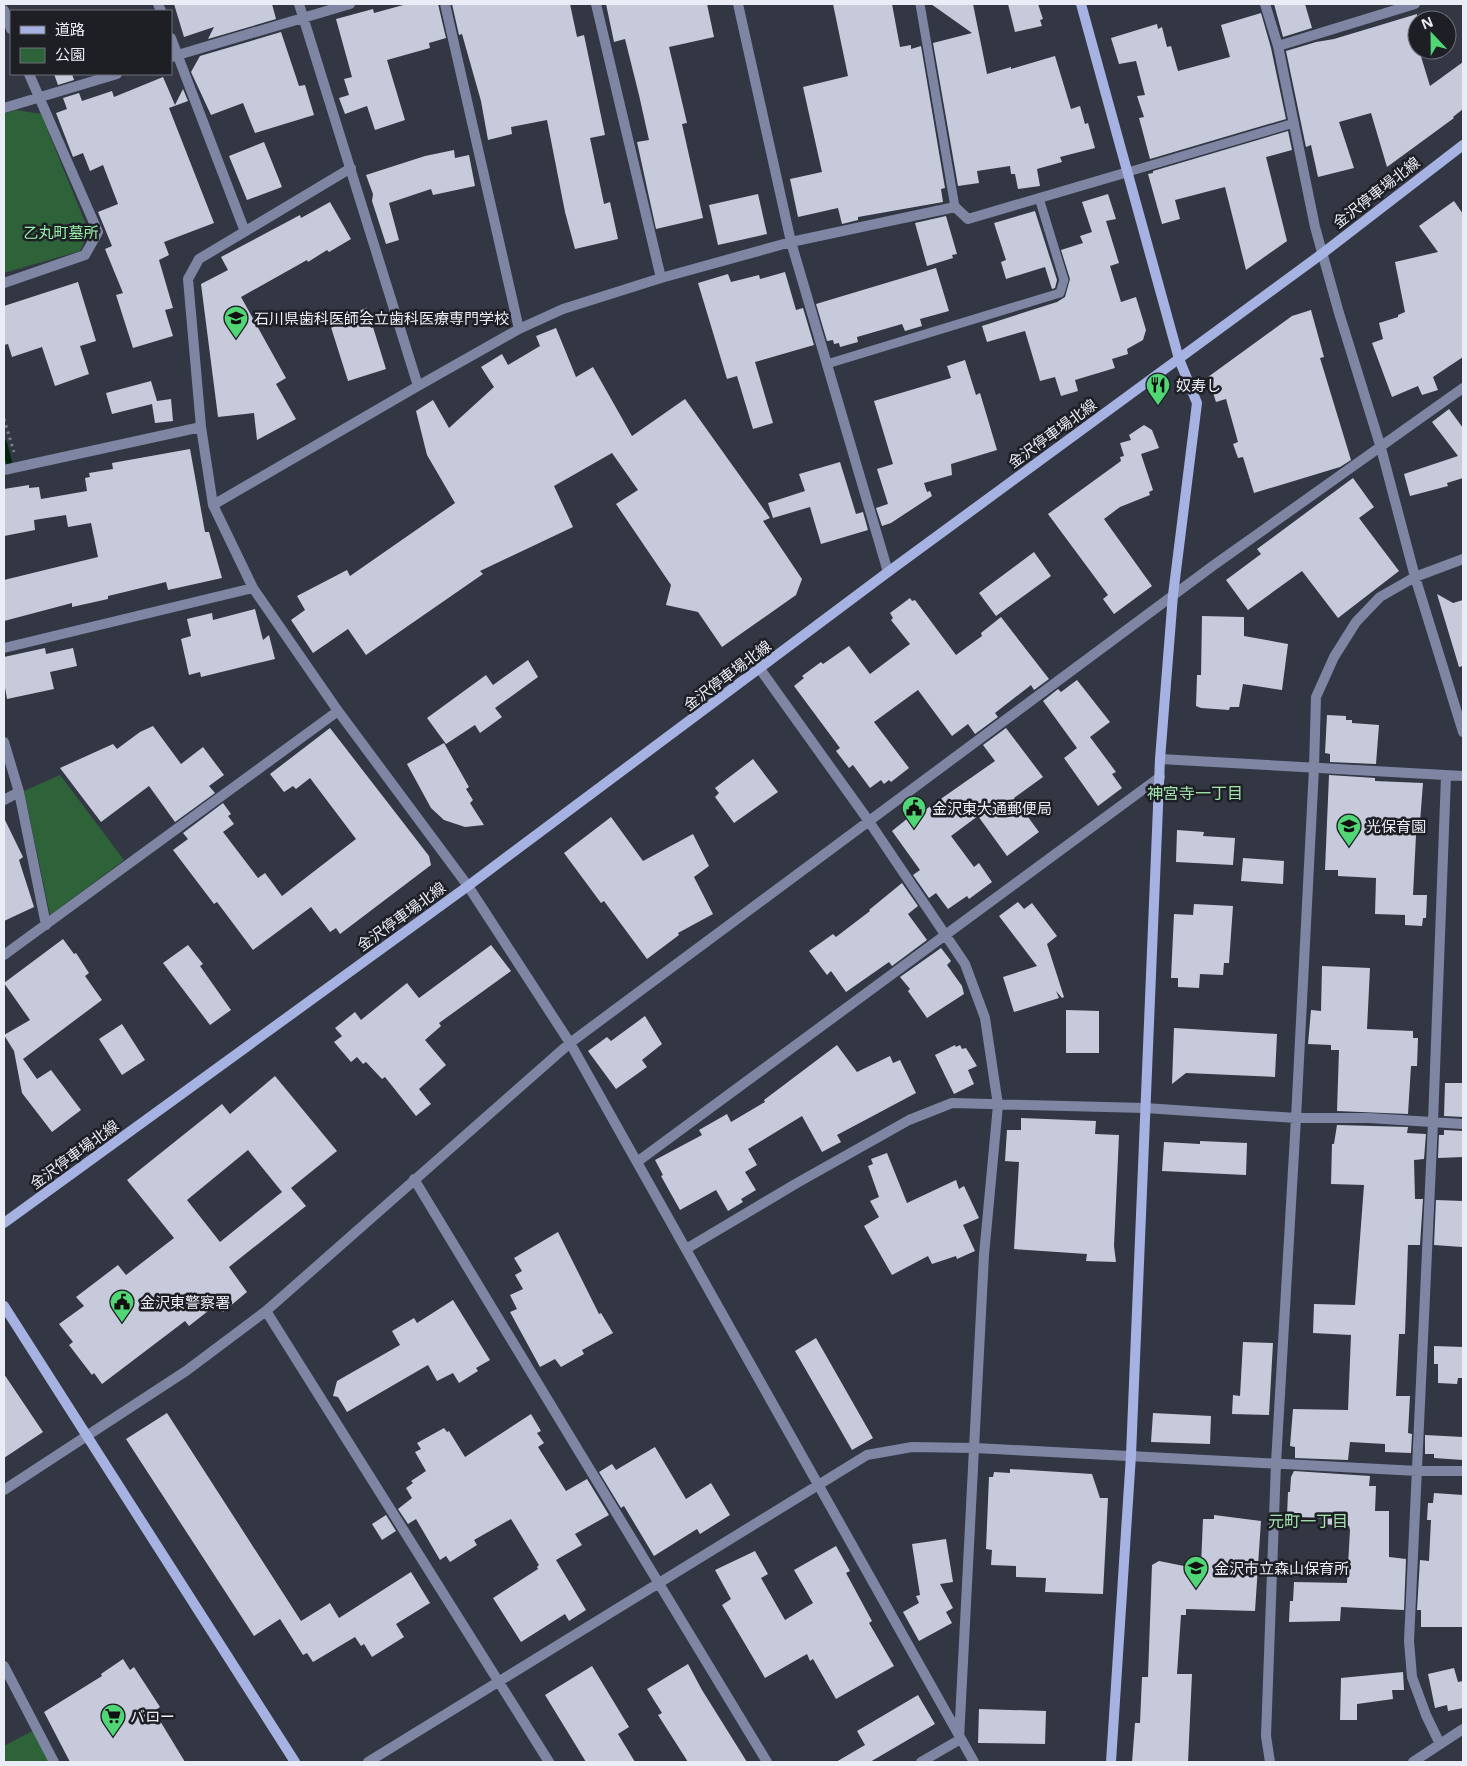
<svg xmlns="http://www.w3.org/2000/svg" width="1467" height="1766" viewBox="0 0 1467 1766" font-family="'Noto Sans','Noto Sans JP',sans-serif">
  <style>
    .green { fill: #2e633a }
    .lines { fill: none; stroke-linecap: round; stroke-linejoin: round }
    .stream { stroke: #01240a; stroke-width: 6 }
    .building { fill: #c6cadb; fill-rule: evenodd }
    .path { stroke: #797c88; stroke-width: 3; stroke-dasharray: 2.5 4; stroke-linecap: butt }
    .lane { stroke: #7e86a4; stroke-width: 9 }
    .street { stroke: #7e86a4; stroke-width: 10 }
    .secondary { stroke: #a6b2e2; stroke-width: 10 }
    .labels { text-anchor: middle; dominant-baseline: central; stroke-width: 5; stroke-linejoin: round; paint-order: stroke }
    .street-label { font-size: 15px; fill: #ebedf6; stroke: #1d1f25 }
    .park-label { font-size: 15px; fill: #96f1a8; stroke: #1d1f25 }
    .poi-label { font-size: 15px; fill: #ebedf6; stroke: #1d1f25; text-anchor: start }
    .neighbourhood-label { font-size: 16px; fill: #a2e3ad; stroke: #1d1f25 }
  </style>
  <rect width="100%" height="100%" fill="#333744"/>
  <path class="green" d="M16,110l25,4 48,118 -9,19 -76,22v-159z
    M60,775l64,85 -74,55 -26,-124z
    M34,1730l15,32h-45v-16z"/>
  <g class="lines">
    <path class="stream" d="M4,443l5,19"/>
  </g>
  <path class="building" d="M174,4h98l4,15 -68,20 6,-12 -30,10z
    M407,4h31l8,34 -17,5 1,5 -43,12 18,60 -30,10 -8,-24 -22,8 -6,-16 10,-3 -5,-16 8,-2 -16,-58 37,-10 1,4z
    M452,4h118l7,33 7,-2 21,100 -15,3 14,66 6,-2 8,37 -43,10 -10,-37 -18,-92 -36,7 1,7 -24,6 -7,-39 -19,-67 -3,1z
    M606,4h101l7,33 -45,10 18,76 -5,1 21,94 -47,11 -19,-87 12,-2 -10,-45 -14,-56 -11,3z
    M833,4h59l8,43 11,-2v4l10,-3 24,142 -4,1 2,13 -85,15v3l-16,4 -4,-16 -40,9 -8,-38 32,-7 -19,-85 45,-11z
    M931,4h42l14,70 24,-7v2l44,-13 16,53 9,-3 5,18 3,-1 7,25 -35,9 2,5 -25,7 3,17 -22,3 -3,-15h-4l-1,-8 -33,5 2,12 -21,3 -25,-143 39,-10z
    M1008,4h30l5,15 -3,1 2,6 -27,6z
    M1274,4h31l7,24 -29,9z
    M1261,13l10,35 15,71 -136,40 -11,-41 5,-1 -7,-21 8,-1 -9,-34 -17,3 -8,-26 46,-14 1,5 4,-2 5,20 4,-1 7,25 52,-14 -9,-32z
    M1417,14v36h2l11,36 33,-24v47l-10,8 1,1 -67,49 -16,-54 -32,9 15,46 -36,9 -7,-32 -5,2 -20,-96 30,-9 18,-3z
    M281,32l18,54 6,-1 9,30 -59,18 -12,-30 -32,12 -20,-43 9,-16z
    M54,74h18l2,6 -16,5z
    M163,77l12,28 8,-16 5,12 -19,7 45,115 -50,19 5,13 -10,5 14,48 -8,2 8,26 -40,12 -17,-53 7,-2 -18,-44 7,-3 -14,-34 20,-8 -15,-39 -13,6 -7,-18 -10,4 -17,-44 11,-4 -4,-11 16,-5 3,8 30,-10 2,6z
    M1288,131l4,19 -26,7 21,84 -41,29 -21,-83 -50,13 5,19 -18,5 -14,-50 5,-1v-2z
    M264,142l18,45 -35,13 -18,-44z
    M454,150l1,8 14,-3 6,31 -42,9 -2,-6 -42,14 10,37 -13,4 -14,-43 1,-7 -7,-19 59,-19z
    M758,194l9,40 -49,11 -9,-40z
    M1108,194l8,25 -10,2 13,42 -9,3 11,36 15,-5 10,33 -3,10 -16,9 1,5 -16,5 3,9 -40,12 3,11 -17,5 -6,-19 -15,4 -15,-50 -38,11 -5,-16 75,-24 8,-5 5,-18 -9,-29 22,-7 -3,-7 12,-4 -10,-30z
    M1454,201l9,13v143l-30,20 5,13 -16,5 -4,-9 -26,11 -20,-54 11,-4 -4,-16 19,-6v-2l7,-3 -10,-50 43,-10 -19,-26z
    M330,202l21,37 -22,13 -2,-2 -19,12 -1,-2 -66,37 45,81 -10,6 20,35 -39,21 -3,-27 -36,4 -17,-133 27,-14 -7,-13 79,-42 1,3z
    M1035,211l22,69 -2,8 -3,1 -7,-22 -39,12 -5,-17 5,-2 -12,-37z
    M946,216l11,38 -5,1 1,3 -26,8 -12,-43z
    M936,268l13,43 -29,8 2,7 -17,5 -3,-7 -45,13 1,5 -18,5 -1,-4 -5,1 -1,-4 -6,1 -11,-37z
    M785,272l11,38 7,-2 11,37 -59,17 18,61 -20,6 -16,-53 -10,3 -29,-96 30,-9 3,8 28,-7 1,4z
    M78,282l18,59 -16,5 9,28 -34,12 -13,-39 -30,10 -4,-13 -4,1v-39z
    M367,308l19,61 -38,12 -19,-60z
    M1311,310l13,47 -4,1 31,102 -11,7 -86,26 -11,-36 -5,1 -5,-14 5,-2 -12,-43 -10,3 -8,-25 84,-61z
    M556,328l20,49 17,-10 39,69 53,-37 85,119 -7,3 39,58 -6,16 -74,52 -24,-35 -32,-7 5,-20 -55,-81 22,-14 -26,-37 -58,33 19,41 -93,44 3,3 -117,81 -18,-26 -35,24 -22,-33 14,-10 -8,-14 50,-26 3,6 105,-73 -28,-48 -11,-44 17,-11 16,28 45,-41 -13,-20 21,-13 6,11 32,-19 -4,-10z
    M965,360l11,35 4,-2 17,57 -46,14 1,11 -28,8 3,9 3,-1 2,5 -41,27 -9,3 -6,-18 12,-4 -11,-35 16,-5 -19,-63 77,-23 -4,-12z
    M151,381l6,20 14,-2 2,22 -18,2 -3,-19 -40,10 -6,-21z
    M1449,409l14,19v50l-16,5 1,3 -38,10 -6,-22 54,-18 -26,-34z
    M1144,425l8,5 7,18 -18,6 12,36 -4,2 1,3 -30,12 -16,12 48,67 -38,28 -11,-15 5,-4 -60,-81 73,-53 -1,-4 4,-1 -4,-13 11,-3 -2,-5z
    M190,449l15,83h4l13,46 -54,12 -2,-8 -58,14v3l-36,8v-4l-68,18v-41l94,-23 -7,-34 -23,4 -2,-12 -32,5 1,10 -31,6v-47l25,-4v3l10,-1 2,12 46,-8 -2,-13 5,-1 -1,-4 24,-4 -1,-6z
    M840,462l16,52 7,-2 5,18 -47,14 -11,-37 -37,11 -5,-15 37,-12 -6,-17z
    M1353,478l21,29 -15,11 40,53 -61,47 -36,-47 -54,39 -22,-30 35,-26 -4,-5z
    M1034,552l17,24 -55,40 -17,-23z
    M1437,594l16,9 10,-3v66l-4,1z
    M910,598l2,3 3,-1 41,55 26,-19 -1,-3 20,-16 48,62 -15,11 -3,-5 -36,28 3,4 -23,17 -7,-10 -16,12 -34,-46 -44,32 35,46 -18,14 -2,-2 -5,4 -3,-4 -11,8 -17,-23 -4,3 -13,-17 4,-3 -46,-62 10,-8 -2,-2 19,-14 2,2 26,-18 21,28 40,-30 -19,-24 2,-2 -3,-5z
    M255,609l8,31 6,-5 6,24 -74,18 -1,-5 -11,3 -8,-36 10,-3 -4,-17 25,-6 1,7z
    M1202,616l42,1v19l44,8 -6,46 -39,-6 -4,23h-9l-1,3 -28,-2 -5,-2 1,-31h4z
    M45,648l1,6 27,-6 4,18 -27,6 4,17 -47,10 -3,-17v-25z
    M528,660l10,17 -43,31 7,9 -22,16 -5,-8 -29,19 -19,-26 59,-43 7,10z
    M1077,680l33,42 -20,15 26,35 -4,2 10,14 -24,18 -34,-48 13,-10 -34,-47 15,-12 3,3z
    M1327,715l19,1v4h6v3l27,2 -3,39 -46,-2v-8l-5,-1z
    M153,726l28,38 22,-17 21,28 -15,11 6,7 -40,29 -26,-36 -48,36 -41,-54 53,-24 4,5 23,-17z
    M330,728l99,128 2,9 -91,69 -4,-6 -6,4 -19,-25 -58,43 -36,-48 -3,2 -41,-54 15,-11 -5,-6 40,-30 8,11 -3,2 6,8 -11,8 35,46 7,-5 17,23 74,-57 -46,-61 -14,11 -3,-3 -9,6 -14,-18z
    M1006,728l37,49 -29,21 25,34 -32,24 -29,-40 -27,20 23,31 5,-4 13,19 -23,17 -2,-3 -19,13 -12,-16 -7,5 -16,-23 7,-5 -28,-39 21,-17 2,3 80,-56 -12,-16z
    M444,743l25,44 -3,2 7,11 -3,3 14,22 -19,2 -21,-7 -13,-12 -24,-44z
    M753,759l25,33 -44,31 -19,-26 4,-4 -4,-5z
    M1329,775l46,3v3l48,2 -4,52h-3l-3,60h14l-1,23h-3l-1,8 -17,-1v-10l-30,-1 1,-36 -38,-2v-6h-13z
    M611,817l32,44 50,-27 16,32 -15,11 19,37 -35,19 1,2 -32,24 -43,-58 -3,2 -37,-50z
    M4,818l19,39 -4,3 15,47 -30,14z
    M1177,830l27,2 -1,4 32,2 -2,27 -57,-3z
    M1243,858l41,3 -1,23 -42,-3z
    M902,883l16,23 -10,8 19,26 -35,26 -3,-4 -43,30 -15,-21 -4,4 -18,-24 24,-17 3,3 34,-26 -1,-1z
    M1018,902l6,7 8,-6 25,33 -10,8 17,53 -2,1 -6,-7 3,7 -45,14 -11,-35 34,-11 -38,-50z
    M1194,904l39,2 -4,57h-5l-1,12 -23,-1 -1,14 -21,-1v-9h-7l3,-64 19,1z
    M63,939l11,15 2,-1 13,20 -4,3 17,24 -79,59 14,20 14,-9 30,40 -29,22 -30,-39 -8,-42 -10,-16 26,-15 -26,-37z
    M188,945l15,19 -3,2 31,44 -21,15 -47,-62z
    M491,945l20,26 -72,52 2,3 -16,14 21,25 -27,24 12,15 -15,12 -31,-39 -3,2 -16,-17 -3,2 -6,-7 -6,5 -17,-20 8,-6 -7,-8 20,-16 6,8 46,-37 12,15z
    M941,948l10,13 -4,4 15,21 2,8 -37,24 -19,-27 2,-2 -10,-12z
    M1322,966l48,2 -3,61 46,2v7h5l-1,28h-6l-3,48 -71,-3 2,-61h-8v-5l-23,-1 3,-34 10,1z
    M1066,1010l33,1v42h-33z
    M645,1016l17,28 -20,16 5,7 -31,22 -28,-38 19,-14 4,4z
    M122,1024l23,36 -23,15 -23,-36z
    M1174,1028l103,6 -2,43 -89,-4 -14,11z
    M837,1045l20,27 33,-16 3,7 7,-3 16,33 -79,42 4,7 -19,10 -20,-36 -54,33 9,16 -12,7 11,18 -15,9 2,3 -15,9 -12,-21 -36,20 -19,-34 2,-1 -8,-15 47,-25 -3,-5 28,-16 4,8 34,-20 -1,-2z
    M955,1045l1,2 4,-2 2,4 4,-1 11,18 -9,4 6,14 -20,10 -19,-39z
    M275,1076l62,75 -46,37 15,18 -77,61 18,25 -24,20 -6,-8 -28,22 -4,-5 -83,63 -8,-11 -2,2 -23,-30 4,-3 -14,-18 25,-18 -8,-9 42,-32 8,10 48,-37 -47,-58 95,-76 8,10zM248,1150l34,42 -62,50 -33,-42z
    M1445,1083h18v34l-19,-1z
    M1021,1118l75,3 -1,13 24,1 -5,111 2,16 -30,-1 1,-7 -73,-5 5,-87 -14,-1 2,-31h14z
    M1337,1125l71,2 -1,6 19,1 -2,25 -10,1 1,39h8l-3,46h-12l-3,89h-6l-3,62h14l-2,37 4,1 -1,19 -26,-1v-8l-35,-2 -2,18 -53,-2v-11l-5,-1 3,-37 55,1 3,-75 -38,-2 1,-29 41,1 9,-120 -33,-1 1,-40h2z
    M1444,1130l19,1v26l-25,1 1,-23h5z
    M1200,1141l47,2 -1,32 -84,-4 2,-29 36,2z
    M887,1153l20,50 49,-23 3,9 5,-3 15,32 -16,7 12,26 -18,8 -1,-3 -24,8 -4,-8 -36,19 -28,-49 15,-9 -9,-16 9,-4 -11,-31 5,-2 -2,-5z
    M1436,1200l27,1 -1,46 -28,-2z
    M558,1232l41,82 2,-1 12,20 -31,17 2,4 -23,13 -6,-8 -15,8 -30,-55 7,-3 -7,-14 13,-6 -8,-14 7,-4 -8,-13z
    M453,1300l37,60 -14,8 2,3 -19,12 -6,-10 -16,8 -9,-16 -81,47 -9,-15 -5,-1 4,-15 63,-36 -8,-14 22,-13 3,5z
    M816,1338l57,100 -21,12 -57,-99z
    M1243,1342l30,1 -4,72 -37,-1 1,-19 7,1z
    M1434,1346l29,1v31h-5l-1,6 -19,-1v-19h-4z
    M4,1374l39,58 -39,26z
    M167,1413l134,208 29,-18 9,15 72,-46 19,31 -34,21 8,13 -32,20 -8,-13 -3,2 -6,-9 -42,25 -6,-9 -4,2 -23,-36 -26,17 -128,-197z
    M1153,1413l58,3 -1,28 -59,-2z
    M531,1414l10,17 -4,2 7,10 -6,4 28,44 21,-12 22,36 -34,19 7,11 -26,15 30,50 -17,11 -4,-7 -44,28 -28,-44 45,-29 -1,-2 2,-2 -28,-46 -37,21 3,5 -27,17 -4,-6 -6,4 -24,-41 -8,5 -10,-15 14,-11 -6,-10 7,-5 -2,-2 15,-10 -11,-19 6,-3 -4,-6 27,-15 3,4 2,-1 16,26z
    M1425,1435l38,2v23l-29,-2v-4h-9z
    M655,1447l31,52 25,-16 19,32 -30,19 -3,-5 -43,27 -30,-50 -3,2 -22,-36 13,-8 4,6z
    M1010,1469l82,5 8,24h8l-5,96 -58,-2 1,-14 -30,-1v-11l-25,-1 1,-15 -6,-1 3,-72h4l1,-5 16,1z
    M1294,1471l76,5 -1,10h7l-1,25h14v46l17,2 -2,51 -63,-3 -1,14 -51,1 1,-21h3l1,-19 53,1 3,-53 -1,-4 -28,-2 1,-5 -35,-3 1,-24h2l1,-15z
    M1434,1493l29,2v132h-42v-17h-4l3,-50 9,1 2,-41h-4l1,-17h5z
    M386,1515l10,16 -14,9 -10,-16z
    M1214,1515l47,6 -6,90 -69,-2v6h-5l-4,59h15l-4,88h-56l3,-39h5l2,-46h6l4,-112 7,-4 25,5 1,-2 16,1 2,-46h11z
    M946,1539l7,43 -13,2 13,24 -7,4 6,11 -33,18 -16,-29 16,-9 -3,-7 4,-1 -8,-51z
    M836,1546l14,25 -4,2 26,48 -3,2 25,43 -58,33 -23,-40 -3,2 -3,-7 -42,24 -43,-73 9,-6 -16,-29 40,-19 13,23 -7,4 24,42 28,-17 -19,-33z
    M123,1659l7,11 4,-3 26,40 -6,4 31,51h-115l-26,-50 58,-36 -1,-2z
    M688,1664l14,26 45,72h-59l-30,-47 4,-2 -15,-24z
    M592,1666l37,61 -11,7 17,28h-49l-41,-67z
    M1454,1668l4,14 5,-1v27l-15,3 -1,-6 -12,3 -7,-34z
    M1403,1672l1,18h-12l1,9 -36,5v16h-17l1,-42z
    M918,1695l17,29 -65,38h-34l29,-17 -8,-14z
    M979,1709l67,2 -1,33 -67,-1z"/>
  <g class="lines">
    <path class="path" d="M4,419l10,33"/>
    <path class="lane" d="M920,4l35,203
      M1128,172l166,-49
      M827,364l233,-71 4,-13 -25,-82"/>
    <path class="street" d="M158,4l3,7
      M299,4l119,382
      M445,4l74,325
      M596,4l65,274
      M738,4l53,238 97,330
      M1265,4l13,42 37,181 24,86 42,135 34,129 48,155
      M4,10l7,19
      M171,38l73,191
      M1278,46l137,-42
      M171,57l179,-53
      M4,108l113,-34
      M4,283l81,-28 13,-23 -69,-158
      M201,427l-13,-148 11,-20 152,-91
      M4,470l197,-43 12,78 40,83 85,123 130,175 102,157 404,719
      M213,505l205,-119 101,-57 44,-20 98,-31 130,-36 164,-35 13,12 160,-47
      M4,648l249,-60
      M760,669l108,151 97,144 20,54 13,87 -14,150 -25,484
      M4,742l15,50
      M1160,759l303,17
      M4,800l15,-8 27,133
      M4,955l334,-244
      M637,1162l523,-385
      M414,1179l353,583
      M686,1249l111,-66 112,-63 43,-17 193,5 151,10h73l94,6
      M266,1311l283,451
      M4,1490l182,-119 80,-60 304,-268 644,-478 249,-177
      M4,1666l50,96
      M1440,1744l-14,-29 -14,-38 -3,-36 24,-519 13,-346
      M368,1762l499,-307 45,-8 63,1 443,23h45
      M921,1762l38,-22
      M1270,1762l-4,-26 10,-273 20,-345 18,-350 2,-71 18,-40 22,-35 24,-25 35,-20 48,-18
      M1413,1762l50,-33"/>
    <path class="secondary" d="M1081,4l98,355 18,44 -24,192 -13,164 -29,696 -20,307
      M4,1223l464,-337 420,-314 435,-319 140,-108
      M4,1306l291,456"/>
  </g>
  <defs>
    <symbol id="school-pin" viewBox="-11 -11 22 30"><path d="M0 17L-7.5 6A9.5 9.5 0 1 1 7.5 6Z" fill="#50d674" stroke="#1d1f25"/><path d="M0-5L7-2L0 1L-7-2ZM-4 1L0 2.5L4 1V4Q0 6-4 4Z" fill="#111"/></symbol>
    <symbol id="restaurant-pin" viewBox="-11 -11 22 30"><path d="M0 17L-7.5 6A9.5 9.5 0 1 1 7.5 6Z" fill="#50d674" stroke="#1d1f25"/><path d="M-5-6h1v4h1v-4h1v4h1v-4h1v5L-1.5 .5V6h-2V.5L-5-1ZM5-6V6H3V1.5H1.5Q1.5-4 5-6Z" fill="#111"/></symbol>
    <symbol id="civic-pin" viewBox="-11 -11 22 30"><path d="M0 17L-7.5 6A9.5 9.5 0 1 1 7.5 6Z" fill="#50d674" stroke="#1d1f25"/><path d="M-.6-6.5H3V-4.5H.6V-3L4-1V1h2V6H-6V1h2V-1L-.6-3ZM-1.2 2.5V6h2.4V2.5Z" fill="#111"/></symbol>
    <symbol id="supermarket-pin" viewBox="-11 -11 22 30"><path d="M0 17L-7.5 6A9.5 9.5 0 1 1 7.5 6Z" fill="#50d674" stroke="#1d1f25"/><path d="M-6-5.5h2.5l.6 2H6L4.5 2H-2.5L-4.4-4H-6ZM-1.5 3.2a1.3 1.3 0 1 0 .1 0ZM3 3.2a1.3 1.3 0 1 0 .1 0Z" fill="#111"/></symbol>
  </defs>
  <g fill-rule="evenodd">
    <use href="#school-pin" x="222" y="304" width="28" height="38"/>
    <use href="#restaurant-pin" x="1144" y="371" width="28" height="38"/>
    <use href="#civic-pin" x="900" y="794" width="28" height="38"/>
    <use href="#school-pin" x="1335" y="812" width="28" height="38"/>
    <use href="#civic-pin" x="108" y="1288" width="28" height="38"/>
    <use href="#school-pin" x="1182" y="1554" width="28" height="38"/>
    <use href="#supermarket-pin" x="99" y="1702" width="28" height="38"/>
  </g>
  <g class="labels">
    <g class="street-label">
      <text transform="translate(1376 192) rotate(-38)">金沢停車場北線</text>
      <text transform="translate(1052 433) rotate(-36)">金沢停車場北線</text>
      <text transform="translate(727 675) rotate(-37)">金沢停車場北線</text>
      <text transform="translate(401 916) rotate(-36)">金沢停車場北線</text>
      <text transform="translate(74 1154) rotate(-36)">金沢停車場北線</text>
    </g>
    <g class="park-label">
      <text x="61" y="232">乙丸町墓所</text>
    </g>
    <g class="poi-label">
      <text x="254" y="318">石川県歯科医師会立歯科医療専門学校</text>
      <text x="1176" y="385">奴寿し</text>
      <text x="932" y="808">金沢東大通郵便局</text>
      <text x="1366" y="826">光保育園</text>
      <text x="140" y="1302">金沢東警察署</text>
      <text x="1214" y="1568">金沢市立森山保育所</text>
      <text x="130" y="1716">バロー</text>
    </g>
    <g class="neighbourhood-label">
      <text x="1195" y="793">神宮寺一丁目</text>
      <text x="1308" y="1521">元町一丁目</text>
    </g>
  </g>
  <rect width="1467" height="1766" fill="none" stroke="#ebedf6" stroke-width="10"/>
  <rect x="10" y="10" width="162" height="65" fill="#1d1f25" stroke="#6f7179"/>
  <rect x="20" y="26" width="25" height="8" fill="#a6b2e2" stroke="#6f7179"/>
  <text x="55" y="35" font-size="15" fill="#ebedf6">道路</text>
  <rect x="20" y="48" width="25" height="15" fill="#2e633a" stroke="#6f7179"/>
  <text x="55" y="60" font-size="15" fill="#ebedf6">公園</text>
  <g transform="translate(1432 35) rotate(338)"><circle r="24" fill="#1d1f25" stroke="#6f7179"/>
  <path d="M0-4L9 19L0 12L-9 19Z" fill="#50d674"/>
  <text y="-8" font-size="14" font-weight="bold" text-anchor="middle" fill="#ebedf6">N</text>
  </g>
</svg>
